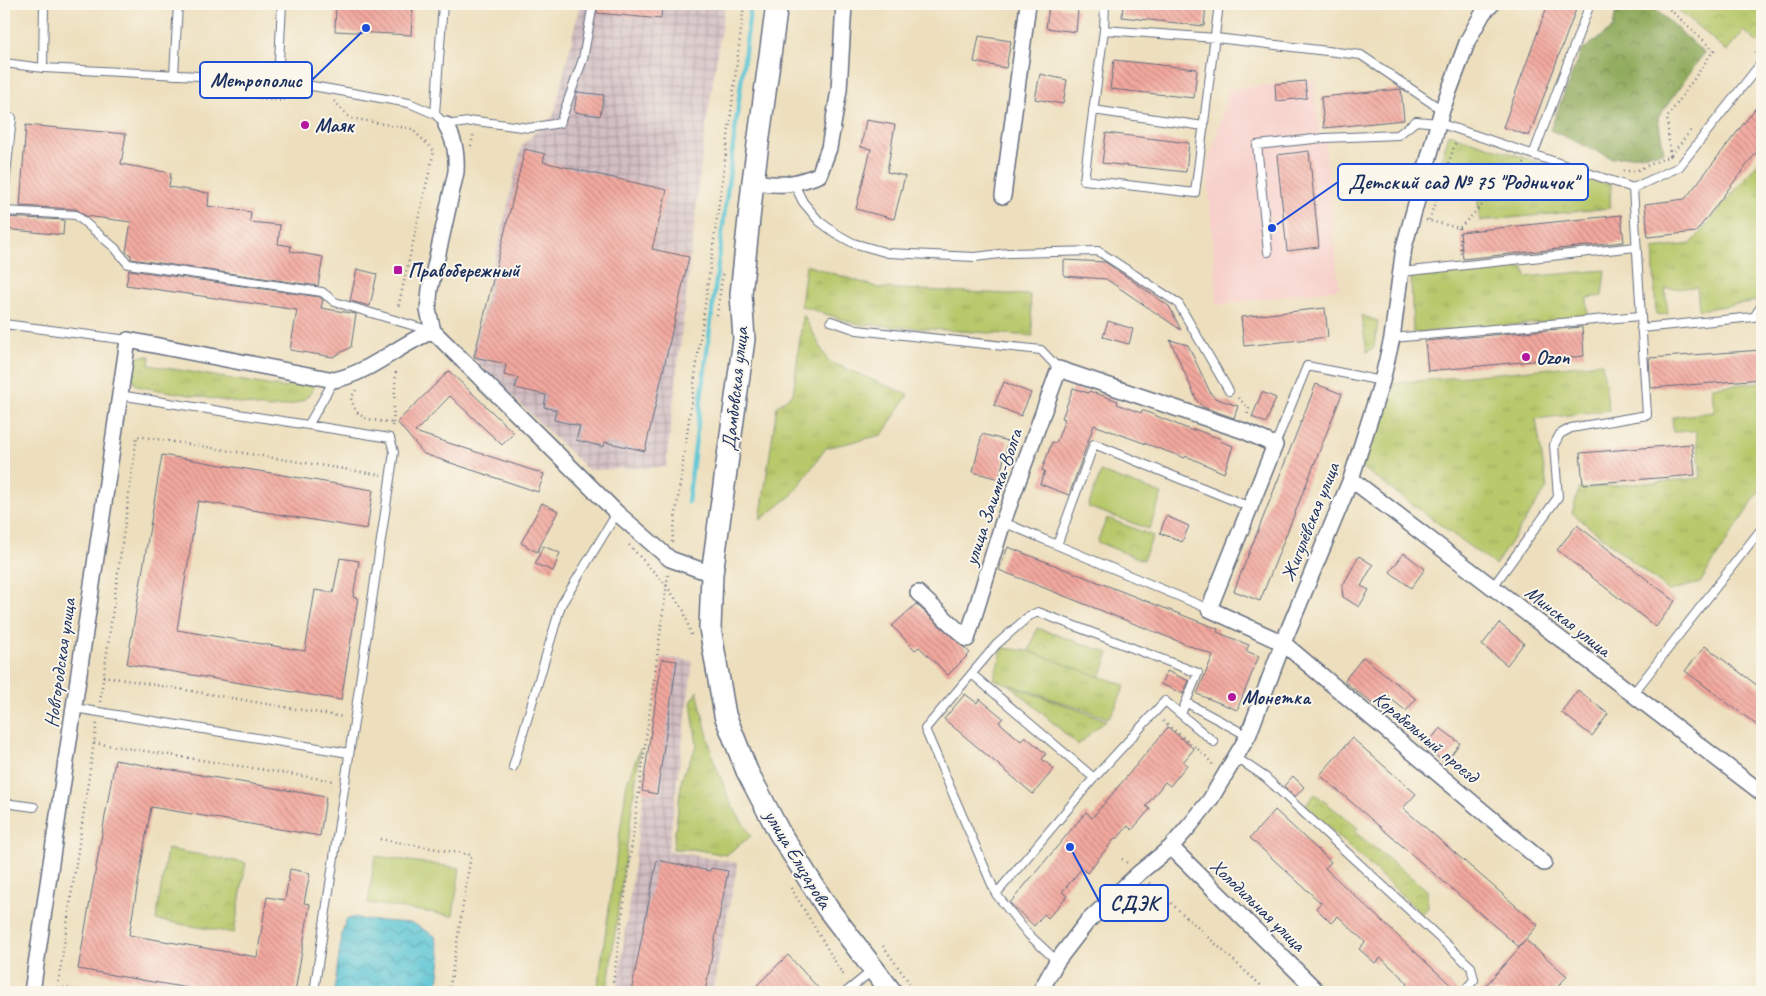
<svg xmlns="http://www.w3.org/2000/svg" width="1766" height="996" viewBox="0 0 1766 996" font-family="Caveat,sans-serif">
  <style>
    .built { fill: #f7d0cb }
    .industrial { fill: url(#industrial-grid) }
    .grass { fill: url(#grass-tufts); stroke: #6a7c64 }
    .forest { fill: url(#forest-crowns); stroke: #566e5e }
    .park { fill: url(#park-crowns); stroke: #6a7c64 }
    .garden { fill: #b8c86b; stroke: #6a7c64 }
    .water { fill: url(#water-waves); stroke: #3a7a99 }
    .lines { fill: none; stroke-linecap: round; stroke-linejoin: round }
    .stream { stroke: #5ac5d4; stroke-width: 4.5 }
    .building { fill: url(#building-back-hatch) }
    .lane-casing { stroke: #646d7f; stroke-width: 10 }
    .street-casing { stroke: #646d7f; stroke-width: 18 }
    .secondary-casing { stroke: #646d7f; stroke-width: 24 }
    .path { stroke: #646d7f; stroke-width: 2.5; stroke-dasharray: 1 4; stroke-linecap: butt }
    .lane { stroke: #fff; stroke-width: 8 }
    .street { stroke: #fff; stroke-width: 15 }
    .secondary { stroke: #fff; stroke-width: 21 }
    .poi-dot { fill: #b5179e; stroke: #fbf7ec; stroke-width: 2 }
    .labels { text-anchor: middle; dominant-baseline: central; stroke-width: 4; stroke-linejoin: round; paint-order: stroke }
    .poi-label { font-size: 20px; font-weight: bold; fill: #1b2f5e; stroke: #fbf7ec; text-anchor: start }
    .street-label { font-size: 20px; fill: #1b2f5e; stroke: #fbf7ec }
    .leader { fill: none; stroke: #1d4ed8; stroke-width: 2 }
    .callout-dot { fill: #1d4ed8; stroke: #fbf7ec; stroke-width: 2 }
    .callout { fill: #fbf7ec; stroke: #1d4ed8; stroke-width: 2 }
    .callout-label { font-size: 21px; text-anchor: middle; font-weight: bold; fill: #1b2f5e }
  </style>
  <defs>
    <pattern id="industrial-grid" width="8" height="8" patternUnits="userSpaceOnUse" patternTransform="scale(1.25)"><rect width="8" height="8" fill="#d2bec2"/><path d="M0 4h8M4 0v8" fill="none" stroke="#aa9ba1"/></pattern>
    <pattern id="grass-tufts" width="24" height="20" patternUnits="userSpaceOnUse" patternTransform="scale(1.25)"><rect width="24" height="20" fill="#b8c86b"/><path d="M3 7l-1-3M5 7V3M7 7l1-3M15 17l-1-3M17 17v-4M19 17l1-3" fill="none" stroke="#9eac5f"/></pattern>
    <pattern id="forest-crowns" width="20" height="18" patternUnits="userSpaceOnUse" patternTransform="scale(1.25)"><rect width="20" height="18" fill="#92ac5f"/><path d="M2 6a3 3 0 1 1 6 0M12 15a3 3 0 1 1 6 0" fill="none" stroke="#768c52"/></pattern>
    <pattern id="park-crowns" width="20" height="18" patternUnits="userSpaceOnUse" patternTransform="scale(1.25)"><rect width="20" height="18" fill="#b8c86b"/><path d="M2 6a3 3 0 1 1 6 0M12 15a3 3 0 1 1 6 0" fill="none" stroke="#9eac5f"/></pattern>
    <pattern id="water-waves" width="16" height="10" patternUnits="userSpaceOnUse" patternTransform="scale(1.25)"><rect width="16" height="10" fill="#5ac5d4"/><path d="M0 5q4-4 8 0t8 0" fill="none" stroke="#4aa0af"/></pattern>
    <pattern id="building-back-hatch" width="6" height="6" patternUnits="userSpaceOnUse" patternTransform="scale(1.25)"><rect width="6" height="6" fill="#f3a89e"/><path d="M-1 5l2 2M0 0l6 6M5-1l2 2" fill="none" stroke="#c48984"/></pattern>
  </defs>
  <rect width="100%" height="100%" fill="#fbf7ec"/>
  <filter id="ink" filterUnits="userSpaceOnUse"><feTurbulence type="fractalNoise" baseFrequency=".02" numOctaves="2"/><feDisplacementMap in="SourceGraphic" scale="10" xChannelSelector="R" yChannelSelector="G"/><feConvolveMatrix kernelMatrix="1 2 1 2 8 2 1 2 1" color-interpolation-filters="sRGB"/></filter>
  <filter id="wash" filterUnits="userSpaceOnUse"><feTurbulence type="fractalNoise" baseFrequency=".0096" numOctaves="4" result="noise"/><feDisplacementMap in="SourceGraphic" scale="20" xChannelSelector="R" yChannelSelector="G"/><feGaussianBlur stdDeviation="1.12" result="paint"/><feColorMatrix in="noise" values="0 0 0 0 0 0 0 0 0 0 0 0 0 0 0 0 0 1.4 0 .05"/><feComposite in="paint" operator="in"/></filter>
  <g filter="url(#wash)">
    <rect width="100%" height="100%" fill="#eddfbd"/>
    <path class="built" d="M1314,80l6,55 5,3 14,151 -122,16 -10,-137 22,-79z"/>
    <path class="industrial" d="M580,4h145l-21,136 -38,327 -78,3 -116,-113 50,-212 32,-30z
      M662,657l31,4 -25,190 70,12 -26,129h-95z"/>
    <path class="grass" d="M1449,134l162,51 -1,23 -130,13 -3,-26 -30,-1 -15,-6z
      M1762,158v135l-5,8 -58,9 -2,-23 -32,2 3,25 -12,1 -3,-66 38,-5z
      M806,265l74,23 150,7 3,41 -176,-12 -56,-18z
      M1524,267l2,10 79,-7 -3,26 -15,2 1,21 -175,14 -2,-56z
      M803,314l25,47 80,34 -26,40 -56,13 -34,47 -32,25 17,-114 16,-12z
      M1361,315l17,6 -4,27 -7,4z
      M141,356h9l-1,9 137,23 4,-7c8,-3 18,-3 25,3 -5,20 -29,23 -46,24l-128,-21 -6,-3 -3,-8 4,-17z
      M1602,363l7,47 -73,9 11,69 -52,77 -134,-98 34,-84z
      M1762,382v105l-62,96 -31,8 -97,-78 7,-24 122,-11 -5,-47 -23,1 -1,-15 42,-5 -2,-25z
      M1003,648l26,3 96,34 -10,24 -7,9 -115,-39z
      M697,691l16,67 17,44 21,34 -25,19 -33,-6h-20l9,-72 15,-32 -6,-42z
      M640,749l-33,243h-10l30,-210z"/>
    <path class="forest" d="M1617,4h42l-4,5 49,44 -46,65 6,34 -52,6 -62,-28 31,-79 32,-23z"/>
    <path class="park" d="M1679,4h83v34l-4,5 -14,-12 -17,20 -51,-43z
      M1107,518l46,18 -10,24 -46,-18z
      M1037,628l72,25 -9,24 -71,-26z
      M1010,685l96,35 -28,25z
      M1315,794l43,34 -3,4 72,58 1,18 -6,6 -117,-109z
      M167,849l79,14 -12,70 -78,-13z"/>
    <path class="garden" d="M1101,472l61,22 -13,35 -61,-22z
      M375,856l85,12 -7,48 -85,-13z"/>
    <path class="water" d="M355,917l10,3 47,3 23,13 6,22 -4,34h-103l8,-59 4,-13z"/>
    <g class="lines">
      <path class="stream" d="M688,502l63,-498"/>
    </g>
    <g id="blocks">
      <path class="building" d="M336,4h77l-2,31 -76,-4z
        M598,4h64l-1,15 -64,-6z
        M1123,4h83l-2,22 -82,-9z
        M1548,4h30l-49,132 -26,-9z
        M1049,6l29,3 -2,23 -30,-4z
        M979,36l32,5 -5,27 -32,-6z
        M1114,60l83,9 -3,29 -84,-9z
        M1040,74l27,6 -4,24 -28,-5z
        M1305,81l2,17 -31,3 -1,-17z
        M1401,89l3,31 -80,8 -3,-31z
        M577,92l27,3 -4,21 -26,-4z
        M1762,100v45l-66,87 -48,5 -3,-33 40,-5z
        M866,120l29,5 -8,47 18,4 -11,43 -38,-10 15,-60 -10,-2z
        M26,125l100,9 -5,30 50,9 -2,14 40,6 -1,13 43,6 -1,10 30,3 -2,19 13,2 -1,5 33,6 -5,29 -187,-27v-4l-5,-3 5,-30 -45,-6 -10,-7 -56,-3z
        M1106,133l83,10 -3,29 -84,-9z
        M525,149l20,5 -2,8 124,28 -15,59 37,8 -44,194 -40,-9 -1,5 -28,-7 4,-14 -26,-6 2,-10 -12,-3 2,-12 -31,-7 3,-10 -14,-3 2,-11 -32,-7z
        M1309,151l10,96 -32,4 -10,-96z
        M1621,215l3,27 -161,17 -3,-27z
        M4,217l60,3 -1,15 -59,-6z
        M1064,260l41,2 64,44 12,24 -75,-51 -42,-3z
        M357,269l20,5 -7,32 -20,-5z
        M129,270l191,27 3,3 -2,8 35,6 -5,33 -18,10 -43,-7 7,-40 -171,-25z
        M1325,308l3,29 -84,9 -3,-29z
        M1108,321l25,8 -4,15 -26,-7z
        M1582,327l2,29 -156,15 -3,-30z
        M1170,340l18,5 22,47 5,6 23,8 -4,12 -31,-11 -6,-6z
        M1762,350v29l-111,9 -2,-30z
        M449,371l65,62 -12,12 -52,-49 -35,36 129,42 -6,18 -114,-38 -27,-32z
        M1004,382l27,11 -10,23 -27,-11z
        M1316,384l26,10 -82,207 -26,-10z
        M1073,388l15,5 1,-2 29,10 -1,3 24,9 1,-3 51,21 1,-2 27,10 -1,2 13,5 -9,27 -38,-17 -1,2 -91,-33 -25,70 -29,-11 5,-13 -3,-1 10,-28 4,1 9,-24 -3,-1z
        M1262,392l14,6 -10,25 -14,-6z
        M982,434l26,7 -9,38 -26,-7z
        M1692,444l3,31 -112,9 -3,-31z
        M162,455l211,35 -6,39 -169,-28 -21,129 128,21 10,-61 18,3 7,-35 19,3 -6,36 5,1 -17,102 -214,-36z
        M542,503l16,8 -21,41 -16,-9z
        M1166,516l23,10 -7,16 -22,-9z
        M1577,525l98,76 -19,26 -99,-77z
        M543,546l17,7 -7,18 -18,-7z
        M1008,547l210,82 -1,3 32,13 -3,6 13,5 -22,54 -40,-16 16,-39 -214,-85z
        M1404,553l21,16 -14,19 -21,-16z
        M1359,556l14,9 -12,21 8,4 -10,17 -16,-10 -1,-10z
        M916,604l54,49 -22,22 -29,-28 -4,3 -23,-24z
        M1499,623l25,20 -17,22 -25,-20z
        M1705,646l57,43v40l-77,-58z
        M1363,657l53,42 -10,12 -21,-17 -10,12 -31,-25z
        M662,659l15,2 -20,133 -15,-3z
        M1167,671l22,10 -6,13 -22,-10z
        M1578,690l30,24 -16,22 -31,-24z
        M965,694l12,9 3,-4 23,19 -4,4 22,19 4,-5 21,18 -4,5 12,10 -21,25 -89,-75z
        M1168,727l26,22 -11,13 4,3 -17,21 -5,-4 -19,24 4,3 -18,21 -4,-4 -11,13 -1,-2 -29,36 -5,-5 -20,24 5,4 -19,22 -4,-4 -10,12 -24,-23 76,-91 6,6z
        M1440,728l20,15 -15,20 -20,-16z
        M1352,738l64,56 -13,14 135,117 -19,22 -199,-172z
        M115,760l211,37 -6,39 -169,-29 -22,128 128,22 10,-60 18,3 5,-31 20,4 -6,30 6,1 -15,88h-84l-133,-23z
        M1293,776l11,11 -9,10 -11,-11z
        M1275,810l56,52 -6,6 133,124h-59l9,-9 -27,-25 -6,5 -16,-14 6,-7 -27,-26 -7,7 -15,-15 5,-5 -71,-65z
        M657,860l53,11 1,-3 17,3 -23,121h-74z
        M1526,940l41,36 -14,16h-73z
        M788,955l34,37h-72z"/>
    </g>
  </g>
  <g filter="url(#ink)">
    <use href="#blocks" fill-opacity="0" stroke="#646d7f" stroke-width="1"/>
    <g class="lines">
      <defs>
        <path id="lane" d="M44,4l-1,64 235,12 131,23 26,11 11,11 30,-4 53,7 31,-5 23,-64 10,-55
          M1105,4l-1,26 -20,150 111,13 24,-189
          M1104,30l112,8 145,17 81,55
          M4,63l39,5
          M174,75l4,-71
          M278,80l4,-76
          M1093,110l111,16
          M435,114l8,-110
          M1533,155l57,-151
          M794,184l9,18 16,19 16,12 18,10 35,10 87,4 33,-4 90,-2 80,52 51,88
          M4,194l8,-76
          M4,211l72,4 39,33 13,16 194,28 13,10 96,29
          M1268,252l-11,-107 67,-7 74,-3 18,-14 23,2 194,65 46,-21 83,-105
          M1401,272l235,-25
          M831,321l26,9 184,20 18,19
          M4,324l124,16
          M1641,328l113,-11 8,-12
          M1392,338l248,-22
          M119,395l271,43 4,14 -80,540
          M309,424l25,-44
          M1275,445l32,-79 75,15
          M1003,522l54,23 37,-101 156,63
          M1057,545l152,64
          M1492,588l66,-91 -4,-52 6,-11 11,-6 76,-13 -14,-227
          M973,675l121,103
          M1632,695l130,-167
          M1187,703l61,33
          M74,708l275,45
          M1237,758l28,19 206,190 3,13 -11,12
          M513,767l48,-162 56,-92
          M4,803l30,4
          M996,894l-71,-165 71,-84 33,-29 9,-4 160,61 -17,41
          M1057,961l-29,-27 -32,-40 98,-116 71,-77 49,41
          M846,992l27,-22"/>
        <path id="street" d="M446,125c9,16 11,29 10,47l-26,117 -2,21 5,21 184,182 53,46 42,15
          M753,181c28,6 39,4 66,-6l10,-27 10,-58 5,-86
          M1003,196l25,-192
          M1351,479l411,314
          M918,593l49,46 36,-117 56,-153 185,62 31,14 -66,164 74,34 261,220
          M1171,847l147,145
          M32,992l96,-652 206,40c36,-7 65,-36 99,-49
          M1040,992l17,-31 30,-39 52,-49 32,-26 20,-23 19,-24 38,-64 35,-93 68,-164 31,-98 10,-43 12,-91 38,-137 26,-70 15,-27 9,-9"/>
        <path id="secondary" d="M777,4l-24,177 -12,113 3,45 -32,235 -2,54 15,87 22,56 32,61 49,77 63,83"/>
      </defs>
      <use href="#lane" class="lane-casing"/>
      <use href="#street" class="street-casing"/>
      <use href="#secondary" class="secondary-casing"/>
      <path class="path" d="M1657,4l10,3
        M1755,53l7,-9
        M253,90l7,8 23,3 7,-8
        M334,101l16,17 62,11 22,22 -36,157
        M471,146l3,-14
        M1671,155l20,-25
        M1623,171h12l35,-15 -3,-38 47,-68 -47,-43 2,-3
        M1426,220l33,8 66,-65
        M1429,220l27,-79
        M1459,228l2,26
        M717,315l6,-43
        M356,390l-5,8c6,24 20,21 42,25l-1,3
        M1238,398l11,10 -2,9
        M393,423l3,-54
        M672,542l55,-396 17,-142
        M629,545l37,40 18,26 8,27
        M103,676l240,41
        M100,702l37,-266 244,39
        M1163,721l42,34 8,10
        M94,743l240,38
        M380,839l91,16 -22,137
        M1122,859l7,5
        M1149,883l119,109
        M791,888l54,90
        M883,946l33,46
        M58,987l32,5
        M57,992l40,-270
        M612,992l56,-417"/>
      <use href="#lane" class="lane"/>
      <use href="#street" class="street"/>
      <use href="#secondary" class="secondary"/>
    </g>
  </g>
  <g class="poi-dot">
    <circle cx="305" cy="125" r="5"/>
    <rect x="393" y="265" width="10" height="10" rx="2.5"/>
    <circle cx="1526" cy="357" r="5"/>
    <circle cx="1232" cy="697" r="5"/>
  </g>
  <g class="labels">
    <g class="poi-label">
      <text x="315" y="125">Маяк</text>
      <text x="408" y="270">Правобережный</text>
      <text x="1536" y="357">Ozon</text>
      <text x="1242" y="697">Монетка</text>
    </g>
    <g class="street-label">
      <text transform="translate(735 389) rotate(-84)">Дамбовская улица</text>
      <text transform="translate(993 497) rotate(-71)">улица Заимка-Волга</text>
      <text transform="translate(1310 522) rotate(-68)">Жигулёвская улица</text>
      <text transform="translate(1568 621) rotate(38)">Минская улица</text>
      <text transform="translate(60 663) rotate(-82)">Новгородская улица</text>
      <text transform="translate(1426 737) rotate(40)">Корабельный проезд</text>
      <text transform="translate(798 859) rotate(59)">улица Елизарова</text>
      <text transform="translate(1258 905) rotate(44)">Холодильная улица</text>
    </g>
  </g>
  <path class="leader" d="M366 28L312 80M1272 228L1338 182M1070 847L1100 903"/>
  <g class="callout-dot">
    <circle cx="366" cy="28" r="5"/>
    <circle cx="1272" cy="228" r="5"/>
    <circle cx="1070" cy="847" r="5"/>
  </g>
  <g class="callout">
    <rect x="200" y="62" width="112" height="36" rx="5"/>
    <rect x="1338" y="164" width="250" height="36" rx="5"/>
    <rect x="1100" y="885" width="68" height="36" rx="5"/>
  </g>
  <g class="callout-label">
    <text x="256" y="87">Метрополис</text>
    <text x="1463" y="189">Детский сад № 75 "Родничок"</text>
    <text x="1134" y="910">СДЭК</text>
  </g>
  <rect width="1766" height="996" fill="none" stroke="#fbf7ec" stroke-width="20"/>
</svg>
